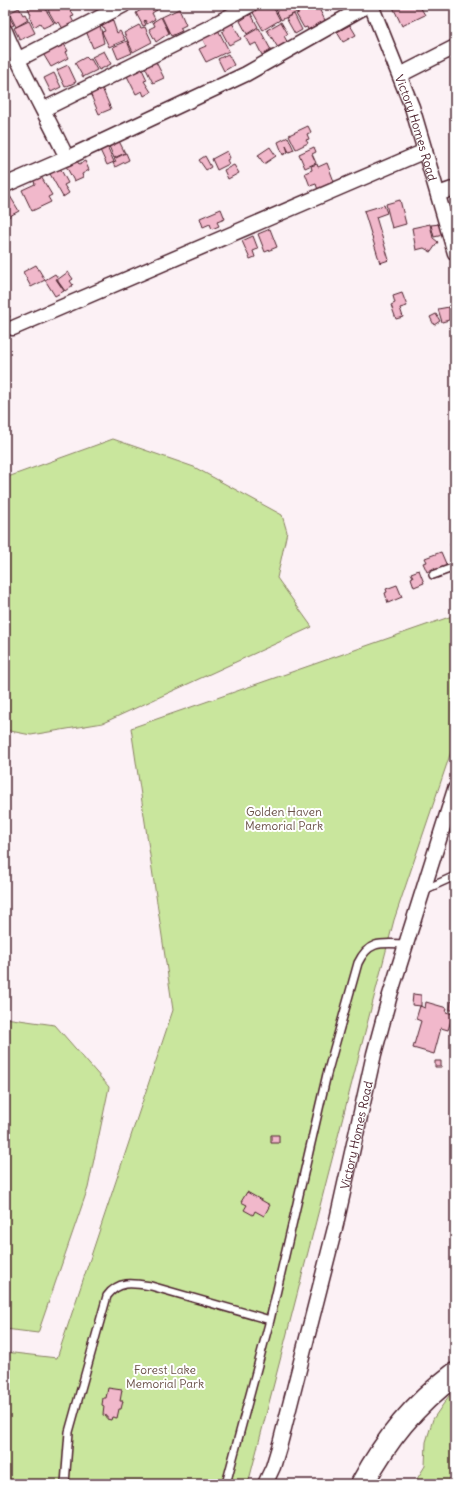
<svg xmlns="http://www.w3.org/2000/svg" width="460" height="1489" viewBox="0 0 460 1489" font-family="Delius,sans-serif">
  <style>
    .green { fill: #c9e69d; stroke: #8a8264 }
    .building { fill: #f1b8cb; stroke: #4a1f2b }
    .lines { fill: none; stroke-linecap: round; stroke-linejoin: round }
    .lane-casing { stroke: #4a1f2b; stroke-width: 10 }
    .street-casing { stroke: #4a1f2b; stroke-width: 17 }
    .highway-casing { stroke: #4a1f2b; stroke-width: 25 }
    .lane { stroke: #fff; stroke-width: 7 }
    .street { stroke: #fff; stroke-width: 14 }
    .highway { stroke: #fff; stroke-width: 22 }
    .labels { text-anchor: middle; dominant-baseline: central; stroke-width: 4; stroke-linejoin: round; paint-order: stroke }
    .street-label { font-size: 12px; fill: #4a1f2b; stroke: #fff }
    .park-label { font-size: 12px; fill: #6a5148; stroke: #fff }
  </style>
  <rect width="100%" height="100%" fill="#fcf1f5"/>
  <filter id="ink" filterUnits="userSpaceOnUse"><feTurbulence type="fractalNoise" baseFrequency=".025" numOctaves="2"/><feDisplacementMap in="SourceGraphic" scale="8" xChannelSelector="R" yChannelSelector="G"/><feConvolveMatrix kernelMatrix="1 2 1 2 8 2 1 2 1" color-interpolation-filters="sRGB"/></filter>
  <g filter="url(#ink)">
    <path class="green" d="M113,439l81,28 88,48 5,17 -10,46 35,49 -209,96 -72,12 -26,-5v-252z
      M455,615v125l-61,180 -146,564h-243v-132l52,6 116,-348 -42,-282z
      M5,1018l50,7 54,62 -21,101 -50,145 -33,-4z
      M455,1389v95h-30l-8,-5 8,-13 1,-24 7,-23 18,-26z"/>
    <path class="building" d="M27,5h16l11,18 -11,5 -3,-5 -6,4 -5,-11 2,-1z
      M57,5h10l7,11 -3,1 3,6 -11,6 -4,-7 -3,2 -8,-14z
      M144,5h11l2,5 -5,3 3,6 -8,5 -2,-4 -1,1 2,4 -3,1 -7,-13 5,-3 -1,-3z
      M258,5h14l8,15 -17,10 -12,-21z
      M274,5h20l3,7 -16,8z
      M305,5h12l9,17 -17,10 -2,-5 -3,1 -8,-14 3,-1 -2,-4z
      M342,5h13l-10,5z
      M392,5h27l6,10 -23,11z
      M19,8l4,7 2,-1 3,6 -12,7 -7,-14z
      M179,9l7,16 -6,3 2,3 -11,5 -9,-19z
      M251,14l7,13 -11,7 -7,-13z
      M294,14l8,16 -7,4 -9,-16z
      M8,15l6,10 -6,3 -3,-6v-6z
      M111,16l6,17 3,-2 5,9 -16,7 -7,-15 3,-1 -5,-10z
      M161,17l8,16 -13,9 -7,-13 6,-3 -2,-4z
      M29,21l6,12 -15,7 -6,-12z
      M231,21l10,18 -12,6 -7,-13 3,-2 -2,-5z
      M281,22l7,12 -4,2 5,9 -9,6 -13,-21z
      M100,25l4,18 -11,5 -7,-17z
      M139,25l2,3 4,-1 7,15 -19,10 -9,-19z
      M350,25l6,10 -13,7 -6,-10z
      M217,28l12,23 -23,11 -7,-13 7,-3 -5,-10z
      M259,28l12,22 -9,5 -6,-12 -6,3 -5,-10z
      M127,41l5,12 -14,6 -5,-12z
      M58,44l2,3 4,-3 4,7 -3,1 3,6 -17,9 -9,-15z
      M104,51l7,13 -12,6 -7,-13z
      M228,54l6,11 -10,6 -6,-12z
      M86,57l3,3 2,-1 6,11 -14,7 -8,-14z
      M156,62l8,16 -11,5 -8,-16z
      M68,65l8,17 -11,5 -8,-17z
      M141,67l6,13 -3,1 7,11 -7,4 -2,-5 -6,3 -10,-20z
      M54,73l7,14 -10,5 -7,-14z
      M102,88l9,21 -12,5 -9,-21z
      M308,126l3,6 -4,2 2,5 -3,1 2,3 -12,6 -7,-14z
      M288,137l6,13 -5,2 -3,-6 2,6 -5,3 -5,-13z
      M119,141l6,12 -11,5 -5,-12z
      M107,146l7,16 -7,3 -7,-15z
      M270,147l6,9 -12,8 -6,-9z
      M314,147l2,5 -4,2 4,9 -11,5 -6,-14z
      M227,151l3,7 -3,2 2,4 -12,6 -5,-11z
      M126,153l3,7 -14,7 -2,-4 3,-1 -2,-3z
      M205,156l6,11 -5,3 -7,-10z
      M77,161l2,3 6,-3 4,9 -7,4 1,3 -9,4 -8,-15z
      M327,163l8,21 -17,6 -2,-6 -6,2 -5,-13 7,-3 -1,-4 6,-2 1,3z
      M234,165l5,8 -11,6 -4,-9z
      M60,168l8,15 -4,2 5,8 -6,4 -13,-23z
      M40,175l12,20 -4,2 3,5 -19,9 -10,-21 13,-6 -2,-5z
      M10,196l9,15 -11,6 -3,-7v-11z
      M400,200l6,24 -14,4 -6,-24z
      M384,205l3,8 -11,4 13,43 -9,3 -16,-52z
      M221,209l4,10 -8,3 2,4 -7,3 -2,-5 -7,3 -3,-9z
      M430,224l3,14 5,4 -7,10 -7,-4 -8,2 -4,-22z
      M440,224l3,11 -9,2 -3,-12z
      M270,229l7,18 -12,5 -7,-18z
      M253,236l5,13 -5,2 2,6 -5,2 -8,-18z
      M36,265l9,15 -14,7 -8,-15z
      M68,272l5,7 -3,2 3,4 -8,6 -8,-11z
      M55,274l3,4 -2,1 8,12 -9,5 -10,-16z
      M402,293l5,13 -7,2 3,9 -7,2 -5,-14 4,-2 -2,-7z
      M449,307v13l-7,2 -4,-13z
      M5,308l5,9 -5,3z
      M436,314l4,7 -6,4 -4,-8z
      M455,542v12l-2,1 -3,-11z
      M441,552l6,14 -12,5 -1,-3 -7,4 -4,-9 4,-1 -2,-4z
      M419,570l5,13 -10,4 -3,-9 2,-1 -2,-4z
      M397,585l5,12 -14,6 -3,-10 2,-1 -1,-3z
      M413,994l8,1v11l-9,-1z
      M451,1001h4v9h-5z
      M426,1002l21,6 -1,4 7,2 -5,16 -7,-2 -7,26 -21,-6 8,-27 -5,-2 4,-13 5,2z
      M435,1061h6v6h-6z
      M271,1135h8v8h-8z
      M247,1192l23,13 -6,11 -9,-5 -2,4 -9,-5 3,-5 -6,-3z
      M108,1388l14,2 -2,11h3l-2,8h-2l-2,9 -5,-1 -1,3 -4,-1v-3l-4,-1 1,-9 -2,-1 1,-7h3z"/>
    <g class="lines">
      <defs>
        <path id="lane" d="M433,575l22,-8
          M424,890l31,-14
          M65,1484l4,-52 38,-136c12,-16 26,-13 44,-10l119,34
          M226,1484l44,-164 57,-246 31,-111c11,-23 24,-20 47,-19"/>
        <g id="street">
          <path id="s1" d="M371,5l41,102 43,146"/>
          <path d="M5,31c18,44 42,85 62,127"/>
          <path d="M17,60l107,-55"/>
          <path d="M400,75l55,-28"/>
          <path d="M44,109l164,-81 42,-23"/>
          <path d="M5,185l62,-27 179,-84 122,-69"/>
          <path d="M438,194l17,-6"/>
          <path d="M13,328l412,-177"/>
          <path id="s2" d="M265,1484l8,-17 7,-23 56,-220 38,-170 16,-59 65,-206"/>
        </g>
        <path id="highway" d="M362,1484c26,-47 51,-78 93,-110"/>
      </defs>
      <use href="#lane" class="lane-casing"/>
      <use href="#street" class="street-casing"/>
      <use href="#highway" class="highway-casing"/>
      <use href="#lane" class="lane"/>
      <use href="#street" class="street"/>
      <use href="#highway" class="highway"/>
    </g>
  </g>
  <g class="labels">
    <g class="street-label">
      <text stroke="none"><textPath href="#s1" startOffset="131">Victory Homes Road</textPath></text>
      <text stroke="none"><textPath href="#s2" startOffset="361">Victory Homes Road</textPath></text>
    </g>
    <g class="park-label">
      <text x="284" y="811">Golden Haven<tspan x="284" dy="14">Memorial Park</tspan></text>
      <text x="165" y="1369">Forest Lake<tspan x="165" dy="14">Memorial Park</tspan></text>
    </g>
  </g>
  <rect width="460" height="1489" fill="none" stroke="#fff" stroke-width="20"/>
  <rect x="10" y="10" width="440" height="1469" fill="none" stroke="#4a1f2b" stroke-width="1.5" filter="url(#ink)"/>
</svg>
